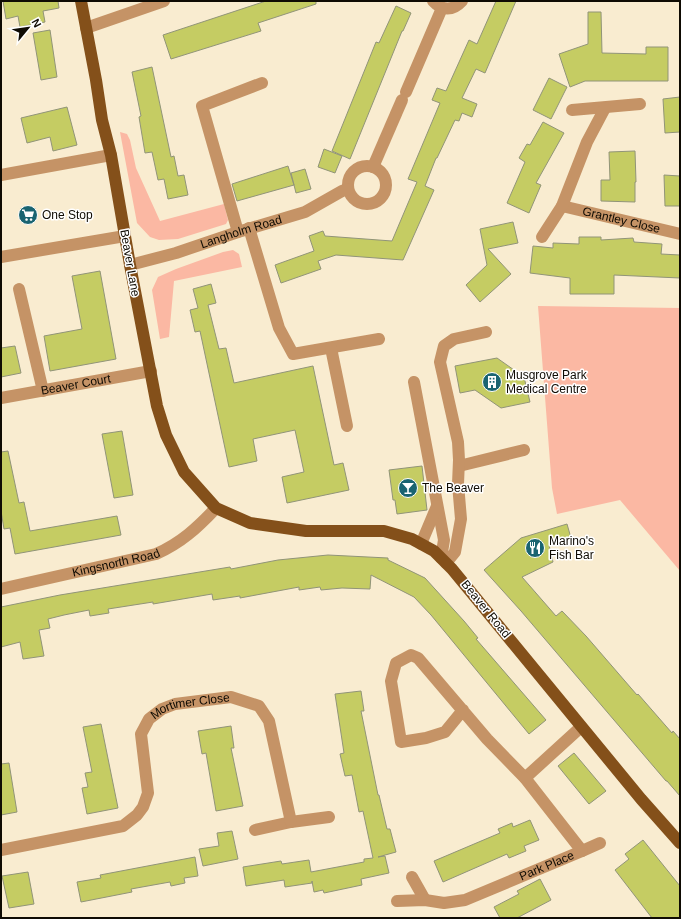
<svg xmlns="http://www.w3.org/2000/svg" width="681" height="919" viewBox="0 0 681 919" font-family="Helvetica,sans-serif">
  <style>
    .green { fill: #fbb8a3 }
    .building { fill: #c5cc63; stroke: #919478 }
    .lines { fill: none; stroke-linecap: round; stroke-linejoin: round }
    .minor { stroke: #c59366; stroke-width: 12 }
    .major { stroke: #84501a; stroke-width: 12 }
    .labels { text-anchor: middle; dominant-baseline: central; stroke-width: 3; stroke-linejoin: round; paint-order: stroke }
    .poi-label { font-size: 12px; fill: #0f0b03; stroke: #fff; text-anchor: start }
    .street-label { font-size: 12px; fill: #0f0b03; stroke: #fff }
  </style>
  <rect width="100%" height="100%" fill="#f9ecd0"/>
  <path class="green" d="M120,132l7,2 3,6 6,28 24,53 64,-17 4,16 -2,4 -48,15 -19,1 -9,-3 -13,-14z
    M233,250l6,4 3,13 -68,14 -5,56 -9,2 -8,-49 6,-13 18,-8 47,-17z
    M538,306l142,2v263l-60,-71 -63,14 -5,-26z"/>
  <path class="building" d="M3,1h55l1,7 -16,3 2,11 -25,5 -2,-11 -12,3z
    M266,1h50v3l-58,19 3,8 -90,28 -8,-24z
    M496,1h20l-31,72 -9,-4 -14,29 15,6 -5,13 -10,-4 -3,8 -4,-1 -18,38h-1l-11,28 9,4 -31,70 -67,-5 -18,6 3,8 -40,14 -6,-18 39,-14 -5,-15 14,-5 2,5 67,5 25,-59 -9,-3 32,-76 -8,-3 5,-12 9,3 23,-51 8,4z
    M396,6l15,7 -8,18h-1l-52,128 -18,-8 44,-109 3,1z
    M588,12h13l1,41 44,1v-7h22v34h-83l-15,6 -11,-33 29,-10z
    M50,30l7,47 -16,3 -8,-47z
    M152,67l19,90 3,-1 4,20 6,-1 4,20 -20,4 -4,-20 -6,1 -6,-28 -7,1 -6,-36 2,-1 -9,-44z
    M549,78l18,9 -16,32 -18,-9z
    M680,97v35l-15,1 -2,-34z
    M67,107l10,38 -24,6 -3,-14 -23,6 -6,-25z
    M543,122l21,11 -28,50 5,2 -12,28 -22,-10 18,-41 -6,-4 8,-14 3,1z
    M324,149l18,7 -7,17 -17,-6z
    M635,151l1,31h-1v20l-34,-1v-21h9l-1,-28z
    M288,166l6,19 -57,16 -5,-17z
    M305,169l6,20 -15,4 -5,-20z
    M664,175l16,1v30h-15z
    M513,222l5,21 -30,6 23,25 -31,28 -14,-17 21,-20 -7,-36z
    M579,237h22v3l32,-2 1,4 28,2 -1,10 19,1v23l-66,-3v19h-44v-16l-40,-5 3,-27 20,2v-5l26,1z
    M100,271l16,88 -66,12 -6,-35 38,-7 -10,-53z
    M211,284l5,19 -8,2 11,44 7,-1 8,35 79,-17 21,99 9,-2 6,27 -62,13 -5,-26 22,-5 -9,-42 -42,9 4,22 -28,6 -29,-136 -5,1 -5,-22 8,-2 -5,-19z
    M15,346l6,27 -20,4v-29z
    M497,358l27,19 6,25 -29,6 -26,-18 -15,3 -5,-27z
    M122,431l11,64 -19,3 -12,-64z
    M8,451l11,52 5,-1 6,29 87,-15 4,19 -106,19 -5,-26 -6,1 -3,-18v-59z
    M422,466l5,44 -30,4 -2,-14h-2l-4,-30z
    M567,524l4,14 -22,7 4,17 -31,15 34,39 6,-5 24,25 51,59 1,-1 34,39 1,-2 7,8v57l-13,-15h-1l-145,-170 -37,-41 37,-32z
    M328,555l60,3v2l37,18 39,43 14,17 -2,1 70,81 -17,14 -98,-119 -17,-18 -43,-22 -1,14 -28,-1 -21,2 -1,-3 -21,3v-3l-59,11v-2l-27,4 -1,-6 -59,10v-2l-45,7 1,4 -19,3 -1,-6 -25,5 -16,4 2,9 -11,2 5,26 -21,3 -3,-17 -19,5v-40l59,-12 170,-28 1,2 47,-9z
    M361,691l3,20h-3l17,84h1l8,34h3l6,23 -18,5 7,-1 4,17 -28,6 1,6 -38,8 -1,-3 -9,2 -2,-11v2l-27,4 -1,-7 -38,6 -3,-19 38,-6 1,3 27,-4 2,12 53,-10v-3l9,-1 -10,-47 -4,1 -7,-37 -7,1 -5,-22 4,-1 -9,-59z
    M101,724l17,84 -31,6 -5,-26 6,-1 -3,-14 7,-1 -9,-45z
    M231,726l3,22h-3l12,58 -27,5 -10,-58 -4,1 -4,-23z
    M574,753l32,38 -17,13 -31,-38z
    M9,763l8,49 -16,3v-51z
    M530,820l9,20 -15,6 2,5 -17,7 -2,-4 -64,28 -9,-21 66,-28 -2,-4 14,-6 1,4z
    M232,831l6,28 -35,7 -4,-17 20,-3 -2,-13z
    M643,840l37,46v32h-28l-37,-48 14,-11 -4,-5z
    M195,857l3,19 -14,2 1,5 -14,3 -1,-4 -39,7 1,3 -51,10 -4,-20 24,-4 -1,-3z
    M28,872l6,32 -25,4 -7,-32z
    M540,879l11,21 -34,18h-17l-6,-11 25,-13 -2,-3z"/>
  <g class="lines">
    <g class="minor">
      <path d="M433,1c9,10 20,10 29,0"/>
      <path d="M86,28l78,-27"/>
      <path d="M406,92l36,-84"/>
      <path d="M572,110l68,-6"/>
      <circle cx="367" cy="185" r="19"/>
      <path d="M373,167l29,-67"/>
      <path d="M1,175l110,-20"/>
      <path id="s1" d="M562,206l118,28"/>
      <path d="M249,228l30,100 14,26 86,-15"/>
      <path d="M238,232l-36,-126 60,-23"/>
      <path d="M542,237l20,-31 25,-64 18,-34"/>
      <path d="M1,257l124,-21"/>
      <path id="s2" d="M130,265l46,-12 62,-21 67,-20 37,-21 6,-2"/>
      <path d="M19,289l24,102"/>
      <path d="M331,348l16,78"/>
      <path d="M414,382l30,158 -3,18"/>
      <path id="s3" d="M1,398l150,-27"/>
      <path d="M459,466l65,-16"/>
      <path d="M421,544l16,-38"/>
      <path d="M446,563l9,-11 6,-33 -3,-35 1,-24 -1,-18 -18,-80 4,-16 10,-7 32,-7"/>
      <path id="s4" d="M1,589l155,-35c25,-11 41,-26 60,-46"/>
      <path d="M525,778l56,-51"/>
      <path d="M255,830l36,-8 38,-5"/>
      <path id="s5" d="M1,850l122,-24 14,-11 6,-8 5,-14 -7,-59 8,-15 13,-10 13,-5 56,-7 28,9 10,15 22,101"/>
      <path d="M582,851l18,-8"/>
      <path d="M412,877l13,23"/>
      <path id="s6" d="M397,901l28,-1 19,3 21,-3 117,-49 -57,-73 -38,-39 -69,-81 -7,-3 -15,8 -5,18 10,61 25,-4 19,-6 18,-22"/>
    </g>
    <path class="major" d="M81,1l15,79 6,40 9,35 19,110 27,141 9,29 18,37 32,36 34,15 56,8h78l28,8 22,12 18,18 189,230 39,44"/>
  </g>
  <defs>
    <symbol id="supermarket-disc" viewBox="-11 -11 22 22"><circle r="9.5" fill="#1a6471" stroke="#fff"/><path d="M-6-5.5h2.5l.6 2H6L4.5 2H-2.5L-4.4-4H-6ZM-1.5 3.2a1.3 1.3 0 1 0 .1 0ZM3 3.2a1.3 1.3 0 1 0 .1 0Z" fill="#fff"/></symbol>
    <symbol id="building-disc" viewBox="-11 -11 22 22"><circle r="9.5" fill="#1a6471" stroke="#fff"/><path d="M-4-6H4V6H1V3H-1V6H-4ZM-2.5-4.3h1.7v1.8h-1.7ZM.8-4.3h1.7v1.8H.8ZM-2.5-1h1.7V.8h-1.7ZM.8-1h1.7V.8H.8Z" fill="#fff"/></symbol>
    <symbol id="bar-disc" viewBox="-11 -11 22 22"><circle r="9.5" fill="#1a6471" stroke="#fff"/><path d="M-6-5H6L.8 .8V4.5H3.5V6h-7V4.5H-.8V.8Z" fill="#fff"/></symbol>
    <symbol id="restaurant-disc" viewBox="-11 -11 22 22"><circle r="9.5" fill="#1a6471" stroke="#fff"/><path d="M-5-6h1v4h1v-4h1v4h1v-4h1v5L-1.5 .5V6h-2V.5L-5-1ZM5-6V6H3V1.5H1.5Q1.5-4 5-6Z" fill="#fff"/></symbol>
  </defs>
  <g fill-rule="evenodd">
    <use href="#supermarket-disc" x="17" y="204" width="22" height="22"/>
    <use href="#building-disc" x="481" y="371" width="22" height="22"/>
    <use href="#bar-disc" x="397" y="477" width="22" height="22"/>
    <use href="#restaurant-disc" x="524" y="537" width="22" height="22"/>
  </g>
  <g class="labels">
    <g class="poi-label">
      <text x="42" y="215">One Stop</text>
      <text x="506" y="375">Musgrove Park<tspan x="506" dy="14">Medical Centre</tspan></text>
      <text x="422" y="488">The Beaver</text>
      <text x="549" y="541">Marino's<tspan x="549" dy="14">Fish Bar</tspan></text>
    </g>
    <g class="street-label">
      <text stroke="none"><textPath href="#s1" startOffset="61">Grantley Close</textPath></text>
      <text stroke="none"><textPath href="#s2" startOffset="116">Langholm Road</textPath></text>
      <text transform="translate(130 263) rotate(80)">Beaver Lane</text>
      <text stroke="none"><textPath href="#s3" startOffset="76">Beaver Court</textPath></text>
      <text stroke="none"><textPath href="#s4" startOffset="118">Kingsnorth Road</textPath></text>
      <text transform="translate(486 609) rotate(51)">Beaver Road</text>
      <text stroke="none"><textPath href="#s5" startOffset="288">Mortimer Close</textPath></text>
      <text stroke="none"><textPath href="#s6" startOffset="157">Park Place</textPath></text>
    </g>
  </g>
  <rect width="681" height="919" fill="none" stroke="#0f0b03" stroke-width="4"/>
  <g transform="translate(28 28) rotate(61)" stroke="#ffffff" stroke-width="3" paint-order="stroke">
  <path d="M0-3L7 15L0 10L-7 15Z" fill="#0f0b03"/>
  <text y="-6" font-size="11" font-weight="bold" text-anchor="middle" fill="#0f0b03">N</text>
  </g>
</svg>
